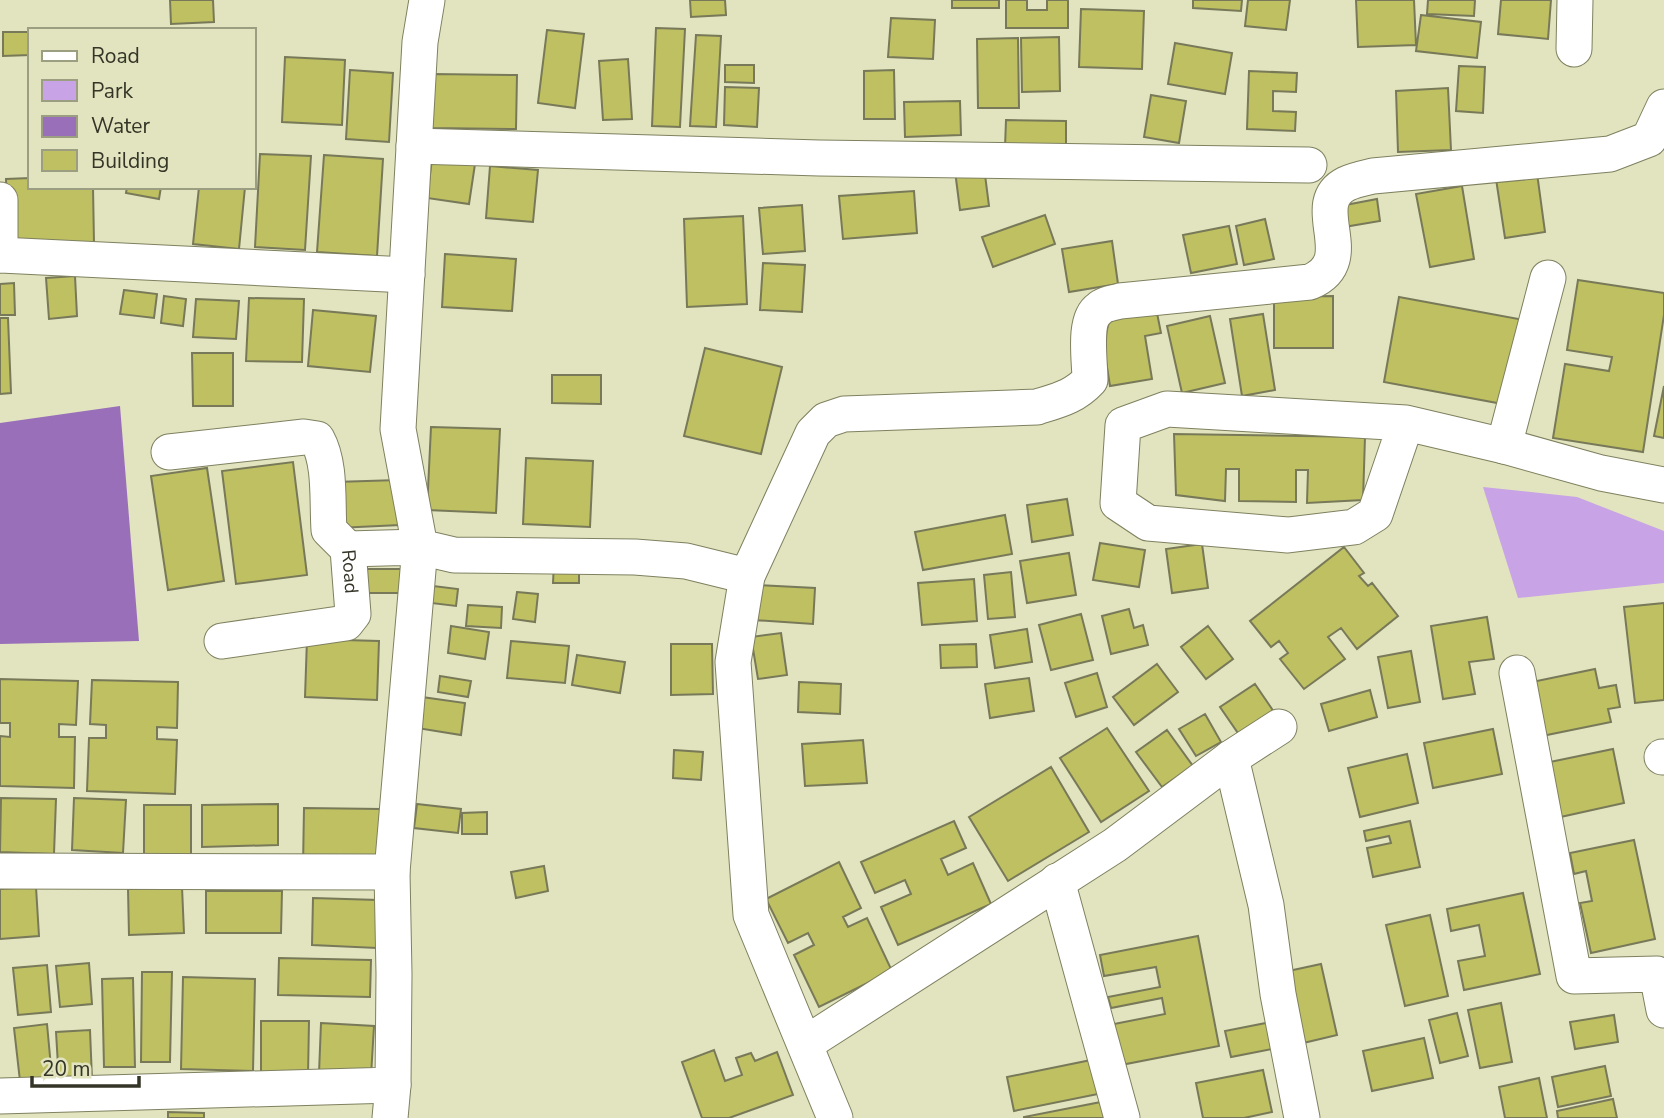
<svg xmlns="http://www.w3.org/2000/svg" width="1664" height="1118" viewBox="0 0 1664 1118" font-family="'Nunito Sans',sans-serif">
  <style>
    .green { fill: #c8a3e6 }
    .water { fill: #996fba }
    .building { fill: #bec062; stroke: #787958; stroke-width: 2 }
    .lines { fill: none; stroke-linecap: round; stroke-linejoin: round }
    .minor-casing { stroke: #7f805f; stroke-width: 37 }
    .minor { stroke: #fff; stroke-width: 35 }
    .labels { text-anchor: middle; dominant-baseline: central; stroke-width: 7; stroke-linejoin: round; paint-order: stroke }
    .street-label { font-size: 19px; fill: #353527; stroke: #e1e4bf }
  </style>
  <rect width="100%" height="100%" fill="#e1e4bf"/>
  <path class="green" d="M1483,487l94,10 87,34v52l-146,15z"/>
  <path class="water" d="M120,406l19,235 -139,3v-221z"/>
  <path class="building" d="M170,0h43l1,22 -43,2z
    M690,0h35l1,15 -35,2z
    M952,0h47v8h-47z
    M1006,0h21v10h20v-10h21v28h-62z
    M1193,0h49l-1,11 -48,-3z
    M1248,0h42l-4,30 -41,-4z
    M1356,0h58l2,45 -58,2z
    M1428,0h47l-1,16 -47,-2z
    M1501,0h50l-3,39 -50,-5z
    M1081,9l63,2 -2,58 -63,-2z
    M1421,15l60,7 -4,36 -61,-7z
    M891,18l44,2 -2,39 -45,-2z
    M656,28l29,1 -5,98 -28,-1z
    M547,30l37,4 -9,74 -37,-5z
    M3,32h27v23l-27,1z
    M696,35l25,1 -5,91 -26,-1z
    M1059,37l1,54 -38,1 -1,-54z
    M1018,38l1,70h-41l-1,-69z
    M1175,43l57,10 -7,41 -57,-10z
    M285,57l60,3 -3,65 -60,-3z
    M628,59l4,60 -29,1 -4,-59z
    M725,65h29v18l-29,-1z
    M1459,66l26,1 -2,46 -27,-2z
    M350,70l43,3 -4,69 -43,-3z
    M894,70l1,49h-31v-48z
    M1249,71l48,2 -1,19 -23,-1v20l23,1 -1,19 -48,-2z
    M432,74l85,1 -1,54 -85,-1z
    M725,87l34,1 -2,39 -33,-2z
    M1448,88l3,62 -53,2 -2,-61z
    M1151,95l35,6 -7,42 -35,-6z
    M960,101l1,34 -56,2 -1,-35z
    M1006,120l60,1v27l-61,-1z
    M260,154l51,2 -6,94 -50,-3z
    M324,155l59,4 -6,97 -60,-4z
    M432,159l43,5 -6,40 -42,-6z
    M490,166l48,4 -5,52 -47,-4z
    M984,167l5,39 -29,4 -5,-39z
    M1537,173l8,59 -40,6 -9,-59z
    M30,178v9h63l1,56 -86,2 -2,-66z
    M1462,186l12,73 -44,8 -14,-73z
    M127,187h34l-2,12 -33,-6z
    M199,187h46l-6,62 -46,-5z
    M914,191l3,42 -74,6 -4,-43z
    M1377,199l3,22 -36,6 -4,-21z
    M802,205l3,46 -42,3 -4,-46z
    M1045,215l10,29 -62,23 -11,-30z
    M743,216l4,88 -60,3 -3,-88z
    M1265,219l9,40 -30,6 -8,-39z
    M1229,226l8,38 -46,9 -8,-38z
    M1112,241l6,43 -49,8 -7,-43z
    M445,254l71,5 -4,52 -70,-4z
    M763,263l42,2 -3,47 -42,-2z
    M75,276l2,40 -28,3 -3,-41z
    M1578,280l86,13v22l-21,137 -90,-14 12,-74 44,7 3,-14 -45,-7z
    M14,283l1,32h-15v-31z
    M124,290l33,4 -3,24 -34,-4z
    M164,296l22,3 -3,27 -22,-3z
    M1333,296v52h-59v-51z
    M1399,297l125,23 -16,85 -124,-23z
    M249,298l55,1 -2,63 -56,-1z
    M196,299l43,2 -3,38 -43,-2z
    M1156,308l5,25 -16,3 7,43 -42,7 -11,-68z
    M313,310l63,6 -6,56 -62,-6z
    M1263,314l12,76 -33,6 -12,-77z
    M1210,316l15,67 -43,10 -15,-67z
    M0,318h8l3,75 -11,1z
    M705,348l77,19 -21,87 -77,-18z
    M192,353h41v53h-40z
    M552,375h49v29l-49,-1z
    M1664,386v52l-10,-2z
    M431,427l69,2 -4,84 -69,-3z
    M1174,434l191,3 -2,63 -56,3 1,-33h-12v32l-57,-1v-32h-13l-1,32 -49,-6z
    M526,458l67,3 -3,66 -67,-3z
    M293,462l14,113 -71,9 -14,-113z
    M207,468l17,113 -56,9 -17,-114z
    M398,480l2,45 -63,3 -2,-46z
    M1067,499l6,36 -41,7 -5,-37z
    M1005,515l7,39 -89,16 -8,-38z
    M1100,543l45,7 -6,37 -46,-7z
    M1202,544l6,44 -36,5 -6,-44z
    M1344,547l20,26 -5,3 9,10 4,-3 26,33 -41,33 -16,-21 -13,9 17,22 -41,30 -24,-30 8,-6 -9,-12 -8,6 -21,-26z
    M1069,553l7,42 -49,8 -7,-42z
    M579,561v22h-26l1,-21z
    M366,569h45l-1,24h-44z
    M1011,572l4,45 -27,2 -4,-44z
    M974,579l3,42 -55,4 -4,-42z
    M756,585l59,3 -2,36 -59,-4z
    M433,586l25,3 -2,17 -25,-3z
    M517,592l21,2 -3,28 -22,-3z
    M1664,603v97l-29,3 -11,-96z
    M468,605l34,2 -1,21 -35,-2z
    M1129,609l5,19 9,-3 5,20 -37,9 -9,-38z
    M1081,614l12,46 -42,10 -12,-45z
    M1487,617l7,42 -25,3 6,32 -32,5 -12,-73z
    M451,626l38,6 -4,27 -37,-6z
    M1208,626l25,33 -27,20 -25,-32z
    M1027,629l5,33 -37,6 -5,-33z
    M781,633l6,42 -29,4 -7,-42z
    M307,639l72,2 -2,59 -72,-3z
    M511,641l58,5 -4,37 -58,-5z
    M671,644h41l1,50 -42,1z
    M976,644l1,23 -36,1 -1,-23z
    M1411,651l9,51 -32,6 -10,-51z
    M577,655l48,7 -5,31 -48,-8z
    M1157,664l21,28 -44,33 -21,-28z
    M1595,669l4,19 17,-3 4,22 -12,2 3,13 -69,14 -10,-54z
    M1097,673l10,34 -31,10 -11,-34z
    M440,676l31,5 -3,16 -30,-5z
    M1029,678l5,33 -44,7 -5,-34z
    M0,679l78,2 -2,44 -17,-1v13h16l-1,51 -74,-2v-50l10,1v-14h-10z
    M92,680l86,2 -1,46 -20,-1v12l20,1 -2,54 -88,-3 2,-53h17v-13l-16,-1z
    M799,682l42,2 -1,30 -42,-2z
    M1255,684l19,28 -34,24 -20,-29z
    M1370,690l7,27 -48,14 -8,-27z
    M422,697l43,6 -4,32 -44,-7z
    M1205,714l16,28 -25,14 -17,-27z
    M1107,728l42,63 -48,31 -41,-64z
    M1493,729l9,45 -69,14 -9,-45z
    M1167,730l26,36 -31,21 -26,-35z
    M863,740l4,43 -62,3 -3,-42z
    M1613,749l11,54 -68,15 -11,-55z
    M674,750l29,2 -2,28 -28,-2z
    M1407,754l11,49 -58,14 -12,-49z
    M1051,767l38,65 -81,49 -39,-64z
    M1,798l55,1 -2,55 -54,-2z
    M74,798l52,2 -3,53 -51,-3z
    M278,804v41l-76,2v-42z
    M417,804l44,5 -3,24 -44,-5z
    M144,805h47v53h-47z
    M304,808l77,1 -1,58h-77z
    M487,812v22h-25v-21z
    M954,821l12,27 -25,11 7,16 25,-12 18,41 -93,41 -17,-38 30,-13 -6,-14 -30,13 -14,-31z
    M1410,821l10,46 -47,10 -6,-29 24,-5 -2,-7 -23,5 -2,-10z
    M1634,840l21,99 -64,14 -11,-50 12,-2 -6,-30 -12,3 -4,-21z
    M839,862l22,46 -18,9 5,10 19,-9 25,53 -73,36 -25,-52 20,-10 -6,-12 -20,10 -22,-44z
    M544,866l4,25 -32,7 -5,-26z
    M36,887l3,49 -39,3v-50z
    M182,887l2,46 -55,2 -1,-46z
    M206,891h76l-1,42h-75z
    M1523,893l17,81 -76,16 -6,-29 27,-5 -6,-31 -28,6 -4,-22z
    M313,898l65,2 -1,48 -65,-3z
    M1430,915l18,81 -43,10 -19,-81z
    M1198,936l21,110 -98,19 -7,-41 51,-10 -3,-16 -51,10 -3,-11 52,-10 -4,-20 -52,9 -4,-21z
    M279,958l92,2 -1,37 -92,-2z
    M89,963l3,41 -32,3 -4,-41z
    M1321,964l16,71 -42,10 -16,-72z
    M47,965l4,47 -33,3 -5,-47z
    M142,972h30l-2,90h-29z
    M183,977l72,2 -2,92 -72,-2z
    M133,978l2,89h-31l-2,-88z
    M1501,1003l11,59 -32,6 -12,-58z
    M1457,1013l11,43 -28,7 -11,-43z
    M1614,1015l4,27 -43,7 -5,-27z
    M261,1021h48l-1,55 -47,1z
    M1271,1022l6,26 -46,9 -6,-26z
    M321,1023l53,3 -3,50 -52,-3z
    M47,1024l5,54 -32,3 -6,-53z
    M90,1030l2,49 -33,3 -3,-50z
    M1424,1038l9,40 -61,13 -9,-40z
    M714,1050l11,31 17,-6 -6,-17 15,-5 4,8 22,-9 16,43 -64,23h-27l-20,-56z
    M1096,1059l7,34 -89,18 -7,-34z
    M1605,1066l6,30 -53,11 -6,-30z
    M1263,1070l9,42 -28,6h-41l-7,-35z
    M1539,1078l8,40h-42l-6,-31z
    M1613,1099l4,19h-59l-1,-7z
    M1106,1101l3,17h-85v-1z
    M168,1112l36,1v5h-36z"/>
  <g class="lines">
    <defs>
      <g id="minor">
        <path d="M427,0l-7,42 -22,387 22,118 34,8 181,2 51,4 61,15 -14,86 18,253 84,203"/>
        <path d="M1574,49l1,-49"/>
        <path d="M414,146l405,12 490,7"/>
        <path d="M0,200v55"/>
        <path d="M0,255l407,20"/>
        <path d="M1406,423l-31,91 -21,13 -66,8 -140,-12 -30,-20 5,-78 44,-16 239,14 98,23 97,27 63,12"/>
        <path d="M1504,446l44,-168"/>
        <path d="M169,452l135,-15 13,2c14,25 10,62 12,91l19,19"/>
        <path d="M747,576l66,-143 13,-13 18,-6 193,-7c22,-7 37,-10 53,-27 0,-18 -7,-60 9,-71 5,-5 14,-6 21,-8l190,-19c52,-22 -5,-77 36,-98 8,-4 19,-6 27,-8l237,-22 39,-15 15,-32"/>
        <path d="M1517,673l57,303 83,-2 7,36"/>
        <path d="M1662,757h2"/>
        <path d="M1231,758l35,147 12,89 24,124"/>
        <path d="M0,871l392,1"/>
        <path d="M1057,881l65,237"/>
        <path d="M805,1044l310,-199 116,-87 48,-31"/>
        <path id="s1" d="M0,1096l393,-11 1,-111 -2,-102 28,-325 -72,2 5,65 -7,9 -124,18"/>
        <path d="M390,1118l3,-33"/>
      </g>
    </defs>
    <use href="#minor" class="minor-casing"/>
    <use href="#minor" class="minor"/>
  </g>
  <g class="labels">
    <g class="street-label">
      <text stroke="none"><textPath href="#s1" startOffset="1027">Road</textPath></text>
    </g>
  </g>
  <rect x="28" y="28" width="228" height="161" fill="#e1e4bf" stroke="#9c9e82" stroke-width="2"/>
  <rect x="42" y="51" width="35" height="10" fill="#ffffff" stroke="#9c9e82" stroke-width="2"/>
  <text x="91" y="63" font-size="21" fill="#353527">Road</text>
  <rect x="42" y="80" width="35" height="21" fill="#c8a3e6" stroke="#9c9e82" stroke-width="2"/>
  <text x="91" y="98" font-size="21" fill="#353527">Park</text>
  <rect x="42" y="116" width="35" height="21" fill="#996fba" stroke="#9c9e82" stroke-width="2"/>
  <text x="91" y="133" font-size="21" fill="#353527">Water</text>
  <rect x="42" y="150" width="35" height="21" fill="#bec062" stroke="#9c9e82" stroke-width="2"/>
  <text x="91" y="168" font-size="21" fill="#353527">Building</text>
  <path d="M32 1076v10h107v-10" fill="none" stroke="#353527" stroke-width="3.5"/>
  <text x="42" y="1076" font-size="21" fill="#353527" stroke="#e1e4bf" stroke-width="5" paint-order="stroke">20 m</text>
</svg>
